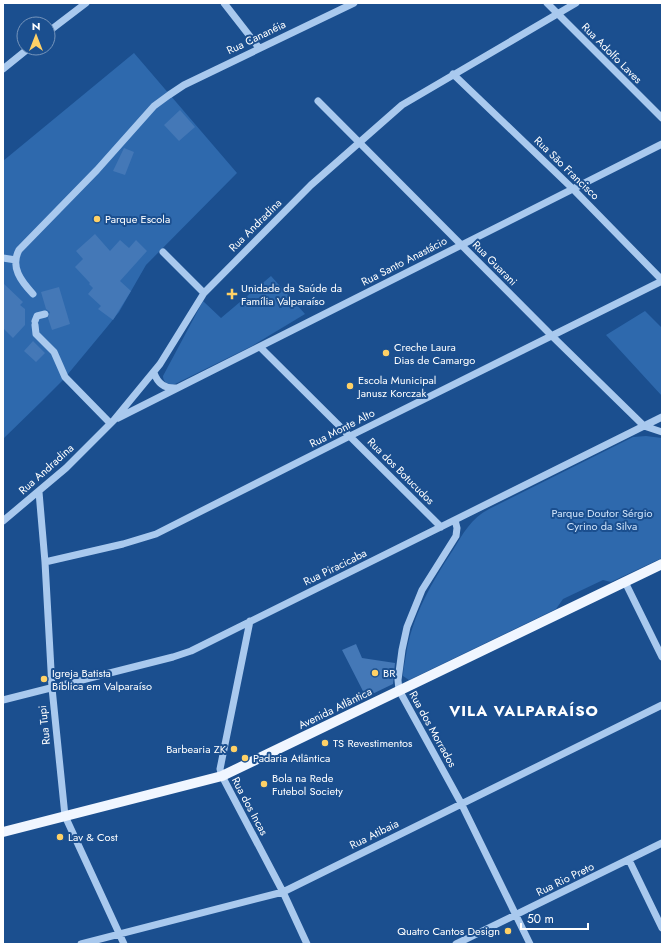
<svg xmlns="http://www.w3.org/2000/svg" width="665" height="947" viewBox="0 0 665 947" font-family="Jost,sans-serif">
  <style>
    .green { fill: #2e69ad }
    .building { fill: #4478b7 }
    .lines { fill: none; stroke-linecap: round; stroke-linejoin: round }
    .minor { stroke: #a9c9ee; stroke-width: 7 }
    .major { stroke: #f0f6ff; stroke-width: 10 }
    .poi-dot { fill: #ffd166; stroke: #1b4f8f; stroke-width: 1.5 }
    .labels { text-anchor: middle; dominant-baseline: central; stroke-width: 4; stroke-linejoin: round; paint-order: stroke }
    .street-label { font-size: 11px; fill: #fff; stroke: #1b4f8f }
    .poi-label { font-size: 11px; fill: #fff; stroke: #1b4f8f; text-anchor: start }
    .park-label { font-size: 11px; fill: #cfe3fa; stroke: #1b4f8f }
    .district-label { font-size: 15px; font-weight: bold; letter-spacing: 1px; fill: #fff; stroke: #1b4f8f }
  </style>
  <rect width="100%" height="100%" fill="#1b4f8f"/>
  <path class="green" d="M134,53l103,120 -91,92 -27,47 -12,15 -44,53 -21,21 -39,38v-278z
    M271,276l34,38 -53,32 -79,39c-6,-1 -10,-3 -10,-9l40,-75 18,17z
    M645,311l17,17v68l-56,-61z
    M646,436l16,2v120l-51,24 -8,-2 -40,19 -7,10 -147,71 -6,-4c0,-7 2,-14 3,-21 6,-39 26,-73 47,-105 10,-16 18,-32 36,-41l144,-72z"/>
  <path class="building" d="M180,110l15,17 -16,14 -15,-16z
    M124,148l10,4 -9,23 -12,-4z
    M95,234l15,17 10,-11 9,8 7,-8 11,11 -27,30 11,10 -18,29 -15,-11 3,-3 -13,-12 5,-6 -4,-4 1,-1 -15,-16 8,-8 -7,-8z
    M3,283l20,19 -3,3 5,4v16l-12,13 -10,-10z
    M59,287l11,37 -18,6 -4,-12 2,-6 -4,-3 -5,-17z
    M33,341l12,12 -9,9 -12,-11z
    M356,644l6,14 33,5 -2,21 -27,13 -24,-47z"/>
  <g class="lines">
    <path class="minor" d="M224,3l35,45
      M547,3l115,115
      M48,32l38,-29
      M3,69l26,-21
      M453,74l120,115 89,91
      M318,101l234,235 92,90 18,6
      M163,252l41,41
      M3,258l13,2
      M33,294c-12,-13 -23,-27 -14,-44l78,-80 57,-64 15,-11 15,-10 170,-82
      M35,321l2,-5 8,-2
      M35,325l1,9 18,18 11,25 45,46
      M260,347l181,180
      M154,373c4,11 11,16 23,15
      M118,418l544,-274
      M39,492l6,70 7,126 13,128 59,128
      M455,520l2,8 -1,8 -34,54 -15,37 -5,23 -4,30 1,10 62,113 69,141
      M3,521l63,-53 48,-48 46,-56 44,-71 107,-108 91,-80 174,-102
      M45,562l78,-18 33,-10 194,-98 312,-155
      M625,582l37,75
      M250,621l-30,148 2,7 61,116 24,52
      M3,700l170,-43 18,-6 471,-234
      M629,860l33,68
      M81,944l202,-52 379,-187
      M456,944l206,-101"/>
    <path class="major" d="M3,832l219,-56 440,-212"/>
  </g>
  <g class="poi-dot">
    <circle cx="97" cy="219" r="4"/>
    <path d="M230 288h4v4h4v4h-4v4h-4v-4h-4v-4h4z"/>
    <circle cx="386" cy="353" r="4"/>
    <circle cx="350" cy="386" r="4"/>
    <circle cx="375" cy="673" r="4"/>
    <circle cx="44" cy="679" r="4"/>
    <circle cx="325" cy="743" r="4"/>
    <circle cx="234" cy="749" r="4"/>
    <circle cx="245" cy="758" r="4"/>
    <circle cx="264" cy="784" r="4"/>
    <circle cx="60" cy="837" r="4"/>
    <circle cx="508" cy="931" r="4"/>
  </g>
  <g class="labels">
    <g class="street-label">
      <text transform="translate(256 37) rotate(-26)">Rua Cananéia</text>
      <text transform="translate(612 53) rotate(45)">Rua Adolfo Laves</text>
      <text transform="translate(567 168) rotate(44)">Rua São Francisco</text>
      <text transform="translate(255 225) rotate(-45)">Rua Andradina</text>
      <text transform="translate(404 261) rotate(-27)">Rua Santo Anastácio</text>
      <text transform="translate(495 263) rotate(45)">Rua Guarani</text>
      <text transform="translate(342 428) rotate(-27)">Rua Monte Alto</text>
      <text transform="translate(46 469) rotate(-42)">Rua Andradina</text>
      <text transform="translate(401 471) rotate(45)">Rua dos Botucudos</text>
      <text transform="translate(335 567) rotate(-26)">Rua Piracicaba</text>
      <text transform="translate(335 708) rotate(-26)">Avenida Atlântica</text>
      <text transform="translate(44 725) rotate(-96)">Rua Tupi</text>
      <text transform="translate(433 729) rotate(61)">Rua dos Morrados</text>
      <text transform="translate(250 806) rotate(62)">Rua dos Incas</text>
      <text transform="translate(374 834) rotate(-26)">Rua Atibaia</text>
      <text transform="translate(565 879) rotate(-26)">Rua Rio Preto</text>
    </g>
    <g class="poi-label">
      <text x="105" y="219">Parque Escola</text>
      <text x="241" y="288">Unidade da Saúde da<tspan x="241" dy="13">Família Valparaíso</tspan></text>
      <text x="394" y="347">Creche Laura<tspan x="394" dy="13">Dias de Camargo</tspan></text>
      <text x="358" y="380">Escola Municipal<tspan x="358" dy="13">Janusz Korczak</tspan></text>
      <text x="52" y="673">Igreja Batista<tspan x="52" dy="13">Bíblica em Valparaíso</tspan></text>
      <text x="383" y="673">BR</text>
      <text x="333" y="743">TS Revestimentos</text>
      <text x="226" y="749" text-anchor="end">Barbearia ZK</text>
      <text x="253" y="758">Padaria Atlântica</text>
      <text x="272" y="778">Bola na Rede<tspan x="272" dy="13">Futebol Society</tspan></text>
      <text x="68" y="837">Lav &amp; Cost</text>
      <text x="500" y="931" text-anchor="end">Quatro Cantos Design</text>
    </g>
    <g class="park-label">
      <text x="602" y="513">Parque Doutor Sérgio<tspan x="602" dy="13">Cyrino da Silva</tspan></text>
    </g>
    <g class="district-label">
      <text x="524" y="711">VILA VALPARAÍSO</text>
    </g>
  </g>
  <rect width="665" height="947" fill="none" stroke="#ffffff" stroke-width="8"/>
  <g transform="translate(36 36)"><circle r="19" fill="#1b4f8f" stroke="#7695bc"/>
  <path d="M0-3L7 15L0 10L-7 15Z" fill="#ffd166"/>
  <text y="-6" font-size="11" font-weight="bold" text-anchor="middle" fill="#ffffff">N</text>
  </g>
  <path d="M521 923v6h67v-6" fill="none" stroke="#ffffff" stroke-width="2"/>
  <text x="527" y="923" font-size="12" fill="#ffffff" stroke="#1b4f8f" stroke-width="3" paint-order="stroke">50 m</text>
</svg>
